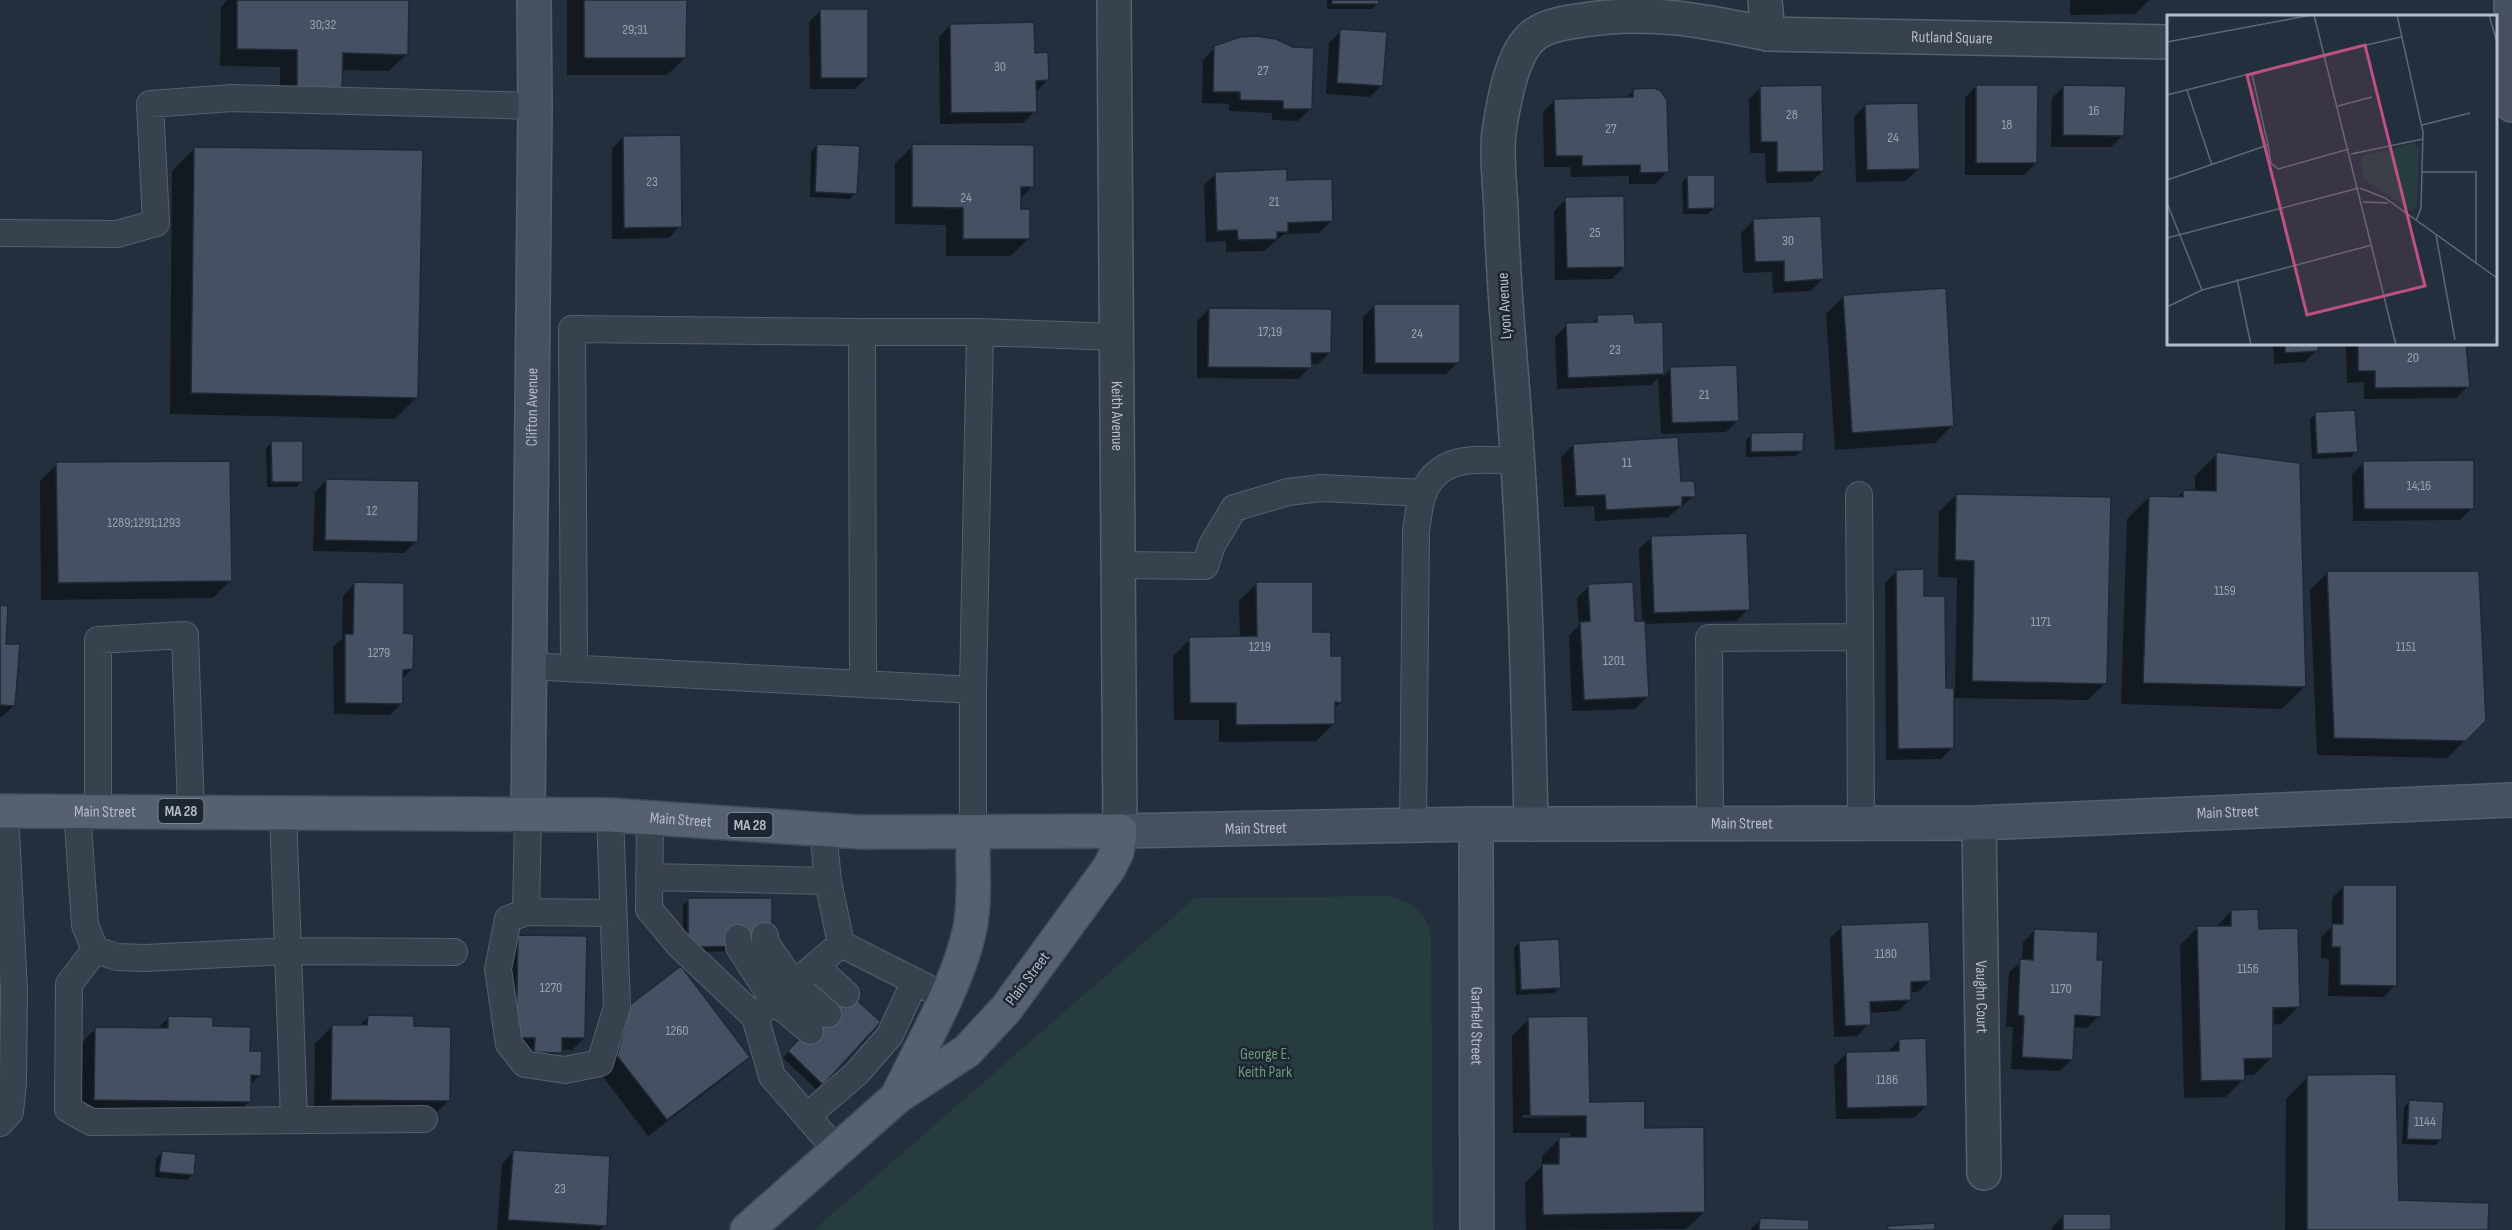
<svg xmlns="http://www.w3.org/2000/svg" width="2512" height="1230" viewBox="0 0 2512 1230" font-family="'Sofia Sans Condensed',sans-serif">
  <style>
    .green { fill: #263c3f }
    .shadow { fill: #0007; fill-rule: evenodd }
    .building { fill: #455162; stroke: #1f2835; stroke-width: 1.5 }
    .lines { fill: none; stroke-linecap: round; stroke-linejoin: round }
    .service-casing { stroke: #565f6c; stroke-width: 28 }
    .minor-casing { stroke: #565f6c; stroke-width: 36 }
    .secondary-casing { stroke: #565f6c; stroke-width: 36 }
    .primary-casing { stroke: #414a57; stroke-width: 36 }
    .service { stroke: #38414e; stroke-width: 26 }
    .minor { stroke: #38414e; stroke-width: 33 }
    .secondary { stroke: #465061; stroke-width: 33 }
    .primary { stroke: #56606e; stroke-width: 33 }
    .labels { text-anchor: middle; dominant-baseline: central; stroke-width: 5; stroke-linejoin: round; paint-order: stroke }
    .number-label { font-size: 14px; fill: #98a1af }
    .shield { fill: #1d2633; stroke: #878f9c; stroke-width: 1.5 }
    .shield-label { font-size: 15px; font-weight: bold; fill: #b4bcc9 }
    .street-label { font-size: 16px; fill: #b4bcc9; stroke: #1d2633 }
    .park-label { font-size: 16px; fill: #6b9a76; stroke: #1d2633 }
    .inset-road { fill: none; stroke: #5e6776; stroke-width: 1.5 }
    .view { fill: #bd5182; fill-opacity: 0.15; stroke: #bd5182; stroke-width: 3 }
    .inset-edge { fill: none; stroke: #b4bcc9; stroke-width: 3 }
  </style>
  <rect width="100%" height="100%" fill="#242f3e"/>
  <path class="green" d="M1389,896c22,5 35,16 42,37l2,297h-619l381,-332z"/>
  <path class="shadow" d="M227,0h181l-1,54 -18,17 -48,-1 -61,38v-41l-60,-1 1,-59z
    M567,0h118v58l-18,17h-100z
    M1327,0h51v4l-6,5h-45z
    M2070,0h79l-14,14 -65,1z
    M821,10l46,67 -12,12h-45l-1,-67z
    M950,25l84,29 13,26 -12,13v18l-12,12 -83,1 -1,-87z
    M1341,31l41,54 -12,12 -44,-3 3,-51z
    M1215,48l95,61 -12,12 -26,-1v-7l-43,-2v-7l-27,-1 1,-43z
    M1976,86l60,77 -12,12h-59v-77z
    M2064,86l59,49 -12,12h-60l1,-49z
    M1761,87l62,84 -12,11 -45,1 -1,-30h-15l-1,-54z
    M1634,90l33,82 -12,12h-26v-8l-58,1 -1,-10h-26l-1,-55 12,-12 70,-2z
    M1866,105l52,64 -12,12 -50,1 -2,-65z
    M623,137l57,89 -11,12 -57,1v-90z
    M817,145l38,48 -5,6 -40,-2 1,-46z
    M913,146l119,41 -13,13v11l9,28 -17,17h-65v-31l-51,-1v-61z
    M194,149l223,248 -22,22 -225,-5 2,-243z
    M1216,174l115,47 -12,12 -35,1 -20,17 -38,1v-11l-20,1 -2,-57z
    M1688,176l26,32 -6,6h-25l-1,-32z
    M1566,199l58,68 -12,12 -57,1 -1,-69z
    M1753,221l69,58 -11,12 -38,2 -1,-21 -29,1 -2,-40z
    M1844,296l109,129 -18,18 -100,7 -9,-136z
    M1375,305l83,57 -12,12h-83v-57z
    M1209,309l121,43 -12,12h-8v3l-12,12 -101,-1v-57z
    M1598,317l35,8 28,-1 2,53 7,-8 68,51 -12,12 -65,2 -3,-56 -7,7 -94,4 -2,-52 12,-12 24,-1z
    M2273,344h43l1,6 -12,12 -31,2z
    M2346,344h118l4,42 -12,12 -92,1v-17l-17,1z
    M2316,414l40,37 -5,6 -39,2 -2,-40z
    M1752,434l49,17 -6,5 -49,1v-17z
    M272,442l30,40 -6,5h-29l-1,-39z
    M1573,445l107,38 14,13 -26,21 -73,4 -1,-15 -30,1 -3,-50z
    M2217,454l87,233 -22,22 -161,-5 6,-185 22,-22 28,1 7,-7 11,1v-16z
    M2364,462l108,46 -12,12 -107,1 -1,-47z
    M57,464l173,117 -17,17 -172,2 -1,-119z
    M327,480l89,61 -12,12 -91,-2 2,-59z
    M1956,495l150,188 -18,17 -136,-2 1,49 -12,12 -55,1 -1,-177 12,-12 26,26 21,92 11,1 2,-112 -19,-1 1,-65z
    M1651,538l97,71 -11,12 -93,3 3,73 -12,12 -63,2 -3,-76 10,-9 -2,-28 12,-12 44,37 9,-1 -3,-73z
    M2327,573l157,148 -37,37 -130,-3 -7,-165z
    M354,584l48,51 10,34 -10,10v24l-12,12 -56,-1 -1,-67 9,-8 1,-43z
    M1256,584l56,50 17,23 12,45 -8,7 1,15 -18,17 -97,1v-22h-45l-1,-64 17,-17 50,-1 -1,-37z
    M0,607l14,98 -12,12h-2z
    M2344,886l51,99 -11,12 -56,-1 1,-37 -8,-1v-21l11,-11v-28z
    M689,900l76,51 -82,1v-47z
    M2231,911l26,20 41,76 -17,17 -10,1 1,32 -18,18h-11v4l-17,18 -42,1 -4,-153 17,-17h18z
    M1842,927l88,53 -12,12h-8v8l-12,11 -29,2v11l-12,12 -23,1 -4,-99z
    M2035,930l60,31 4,55 -12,12 -14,-1 -1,32 -12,12 -49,-2 2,-42h-7l3,-55 13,-11 1,-19z
    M518,937l66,101 -12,12h-12l-12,14 -44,-15 2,-100z
    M1520,942l39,45 -5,6 -38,2 -2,-47z
    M845,991l33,32 -62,66 -33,-31z
    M632,1005l116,52 -18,17 -82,62 -47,-62 13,-51z
    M368,1017l44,10 37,73 -18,18 -117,-1 1,-73 17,-18h27z
    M168,1018l43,10 37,25 12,22 -11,11 1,15 -18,18 -155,-2 2,-71 17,-18 60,2z
    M1529,1019l59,84 56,26 60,83 -18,17 -160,1 -1,-47 17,-17v-10l18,-18h10v-5h-57l-1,-97zM1573,1114v3l-51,1v-3z
    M1899,1040l27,66 -12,12 -78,1 -2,-53 12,-12 41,-1z
    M2308,1077l89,124 89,29h-201l1,-131z
    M2409,1102l31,38 -5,5 -33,-1 2,-37z
    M513,1152l92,73 -5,5h-103l5,-66z
    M162,1153l30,21 -5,6 -32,-3 1,-19z
    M2064,1215l45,15h-57v-3z
    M1760,1220l47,10h-57z"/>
  <path class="building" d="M237,0h172l-1,55 -65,-2 -1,39 -45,-1v-41l-60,-1z
    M584,0h103l-1,58h-102z
    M1332,0h47v4h-47z
    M820,9h48v69h-47z
    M1034,22l1,31 13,-1 1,28 -13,1 1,31 -86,1 -1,-89z
    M1340,29l47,3 -4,54 -46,-3z
    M1257,36l19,3 17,8 21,1 -2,61h-29v-8l-43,-1v-8h-27l1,-46 26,-9z
    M1822,85l2,86 -47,1v-30h-16l-1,-56z
    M1976,85h62l-1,78h-61z
    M2063,85l63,1 -2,50 -61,-1z
    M1654,88l7,3 6,9 2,72 -29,1v-8l-58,1v-10h-26l-2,-57 79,-2v-8z
    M1918,103l2,66 -53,1 -2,-66z
    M681,135l1,92 -58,1 -1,-92z
    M817,144l43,2 -3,48 -42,-2z
    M912,144l122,1v42h-13v22h9v30h-67v-31l-51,-1z
    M194,147l229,3 -5,248 -227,-5z
    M1287,169v11l45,-1 1,42 -45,2v9h-11v7l-39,1 -1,-10 -20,1 -2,-59z
    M1687,175h28v33l-27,1z
    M1624,196l1,71 -58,1 -2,-71z
    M1821,216l3,63 -40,3v-21l-29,1 -2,-43z
    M1946,288l8,138 -102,7 -9,-138z
    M1374,304h86v59h-85z
    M1209,308l123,1 -1,44h-20l1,15 -104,-1z
    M1634,314l1,9 28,-1 1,52 -96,4 -2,-55 31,-1v-7z
    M2285,344h33v7l-33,2z
    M2358,344h108l4,43 -95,1v-17h-17z
    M1737,365l2,56 -67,2 -2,-56z
    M2355,410l3,42 -41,2 -2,-42z
    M1804,432l-1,19 -52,1v-19z
    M1678,437l3,44h13l2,16h-14v9l-76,4 -1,-15 -29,1 -3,-52z
    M271,441h32v41h-31z
    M2216,452l84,11 6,224 -163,-4 6,-187 34,1v-7l33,1z
    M2474,460v49h-110l-1,-48z
    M230,461l2,120 -174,2 -2,-121z
    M326,479l93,2 -1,61 -93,-2z
    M1956,494l155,3 -4,187 -135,-3 2,-120 -19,-1z
    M1747,533l3,77 -96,3 -3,-77z
    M1924,569v27h21l1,92h8v60l-56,1 -2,-179z
    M2327,571h152l7,150 -20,20 -132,-3z
    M354,582l50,1v50l10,1 -1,35 -10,1v34l-58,-1v-69h8z
    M1256,582h57v50h18v24h11v47l-7,-1v22l-99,1v-22h-46l-1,-66 68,-1z
    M1633,582l2,39h10l4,76 -65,3 -4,-78 10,-1 -2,-37z
    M0,605l8,1 -2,38h14l-5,62 -15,-1z
    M2343,885h54v101l-57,-1v-38h-8v-23h11z
    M688,898h84v48l-84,1z
    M2258,909l1,20 39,-1 2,79 -27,1v50l-29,1 1,21 -44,1 -4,-155h34v-16z
    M1929,922l2,59 -20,1v18l-41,2 1,23 -26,1 -4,-101z
    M2034,929l64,3 -1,28h6l-2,57 -26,-2 -2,45 -51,-3 2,-41 -6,-1 2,-56 13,1z
    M518,935l69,1 -2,102h-23v15l-28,-1 1,-14h-19z
    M1559,939l2,49 -40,2 -2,-49z
    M681,966l69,91 -83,63 -50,-64 14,-52z
    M845,989l36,33 -58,63 -35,-34z
    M368,1015l46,1v10l37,1 -1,74 -119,-1 1,-75h35z
    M168,1016l45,1v9l38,1 -1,24h12l-1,25 -10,-1v27l-157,-2 1,-73 73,1z
    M1588,1016l2,86 55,-1v27l59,-1 1,85 -162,3 -1,-51h17v-27h27v-21h-56l-2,-99z
    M1926,1038l2,68 -81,2 -1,-56 53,-1v-12z
    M2396,1074l3,126 90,3 -1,27h-181v-155z
    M2409,1100l35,2 -2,38 -35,-1z
    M513,1150l97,6 -3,70 -99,-6z
    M162,1151l34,3 -2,21 -35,-3z
    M2063,1214h48v16h-48z
    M1760,1218l49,2v10h-50z
    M1935,1223v7h-47l-1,-4z"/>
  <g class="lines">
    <defs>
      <path id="service" d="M0,233l117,1 39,-11 -6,-119 82,-6 303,8
        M1859,495l1,142
        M1118,565l87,1 7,-21 22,-37 54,-16 33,-4 103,5
        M529,666l444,24v142
        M574,668l-2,-339 290,3
        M863,684l-1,-352h118
        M973,690l7,-358 136,5
        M77,811l8,114 10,25
        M98,811v-171l87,-5 6,176
        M528,815l-2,97 -18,7 -10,50 11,75 16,20 40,6 35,-7 17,-56 -7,-192
        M650,817l-1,92 30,36 76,72
        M1710,823l-1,-185 151,-1 1,186
        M1413,826l3,-294c2,-13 3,-29 8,-41 18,-39 58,-31 94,-30
        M823,830l5,51 13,63 105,53
        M649,877l179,4
        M526,912l87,1
        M765,936v6l29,42 34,30
        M738,938l1,9 35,54 36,30
        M95,950l-26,34 -1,125 23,13 333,-3
        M95,950l22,7 28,1 143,-7 -5,-139
        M815,966l31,28
        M807,1116l50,-43 33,-38 25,-54
        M294,1119l-6,-168 166,1
        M0,1123l10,-11 3,-30 1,-91 -9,-180
        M838,1152l-66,-76 -17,-59 86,-73"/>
      <g id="minor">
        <path id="s1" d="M1114,0l6,831"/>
        <path id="s2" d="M1765,0l3,34 400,8"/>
        <path id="s3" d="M1979,823l5,350"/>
        <path d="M1531,824c-3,-134 -6,-267 -16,-401 -5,-71 -12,-141 -14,-213 -1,-25 -5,-53 -2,-78 4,-27 12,-79 35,-97 12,-9 29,-12 43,-14 71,-12 123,-1 191,13"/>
      </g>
      <g id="secondary">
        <path d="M2511,0l1,105"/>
        <path id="s4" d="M528,815l7,-709 -1,-106"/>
        <path id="s5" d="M1476,824l1,406"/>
        <path id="s6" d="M1120,831l356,-7 503,-1 533,-23"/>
      </g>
      <g id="primary">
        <path id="s7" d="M0,811l610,4 250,17 260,-1 -3,21 -8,16 -103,141 -39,42 -70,46 -150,133"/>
        <path d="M897,1097c25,-53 61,-112 73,-169 6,-31 2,-65 3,-96"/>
      </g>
    </defs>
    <use href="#service" class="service-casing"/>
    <use href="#minor" class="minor-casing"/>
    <use href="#secondary" class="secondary-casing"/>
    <use href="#primary" class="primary-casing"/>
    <use href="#service" class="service"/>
    <use href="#minor" class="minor"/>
    <use href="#secondary" class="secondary"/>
    <use href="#primary" class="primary"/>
  </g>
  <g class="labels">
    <g class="number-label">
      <text x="323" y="24">30;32</text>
      <text x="635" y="29">29;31</text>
      <text x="1000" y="66">30</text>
      <text x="1263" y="70">27</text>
      <text x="2094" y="110">16</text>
      <text x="1792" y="114">28</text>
      <text x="2007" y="124">18</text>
      <text x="1611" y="128">27</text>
      <text x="1893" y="137">24</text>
      <text x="652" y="181">23</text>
      <text x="966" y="197">24</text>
      <text x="1274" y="201">21</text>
      <text x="1595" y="232">25</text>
      <text x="1788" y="240">30</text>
      <text x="1270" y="331">17;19</text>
      <text x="1417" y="333">24</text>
      <text x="1615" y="349">23</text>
      <text x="2413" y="357">20</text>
      <text x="1704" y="394">21</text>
      <text x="1627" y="462">11</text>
      <text x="2419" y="485">14;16</text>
      <text x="372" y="510">12</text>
      <text x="144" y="522">1289;1291;1293</text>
      <text x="2225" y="590">1159</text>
      <text x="2041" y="621">1171</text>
      <text x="1260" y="646">1219</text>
      <text x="2406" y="646">1151</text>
      <text x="379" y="652">1279</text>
      <text x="1614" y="660">1201</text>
      <text x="1886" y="953">1180</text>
      <text x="2248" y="968">1156</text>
      <text x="551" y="987">1270</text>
      <text x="2061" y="988">1170</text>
      <text x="677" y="1030">1260</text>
      <text x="1887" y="1079">1186</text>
      <text x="2425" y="1121">1144</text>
      <text x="560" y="1188">23</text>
    </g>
    <g class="shield">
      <rect x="158.5" y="799" width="45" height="24" rx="4.5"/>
      <rect x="727.5" y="813" width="45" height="24" rx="4.5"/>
    </g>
    <g class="shield-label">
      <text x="181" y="811">MA 28</text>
      <text x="750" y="825">MA 28</text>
    </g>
    <g class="street-label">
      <text stroke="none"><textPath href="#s2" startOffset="218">Rutland Square</textPath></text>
      <text transform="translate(1505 306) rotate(-93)">Lyon Avenue</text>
      <text stroke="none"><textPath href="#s4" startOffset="408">Clifton Avenue</textPath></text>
      <text stroke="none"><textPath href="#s1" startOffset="416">Keith Avenue</textPath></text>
      <text stroke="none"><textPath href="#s7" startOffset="105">Main Street</textPath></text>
      <text stroke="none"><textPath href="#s6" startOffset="1108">Main Street</textPath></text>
      <text stroke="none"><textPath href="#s7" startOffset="681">Main Street</textPath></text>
      <text stroke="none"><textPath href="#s6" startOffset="622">Main Street</textPath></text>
      <text stroke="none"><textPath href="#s6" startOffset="136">Main Street</textPath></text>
      <text transform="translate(1028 979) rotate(-53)">Plain Street</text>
      <text stroke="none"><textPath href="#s3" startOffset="174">Vaughn Court</textPath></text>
      <text stroke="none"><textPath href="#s5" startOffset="202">Garfield Street</textPath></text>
    </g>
    <g class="park-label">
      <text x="1265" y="1054">George E.<tspan x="1265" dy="18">Keith Park</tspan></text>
    </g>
  </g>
  <g transform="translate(2167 15)">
    <rect width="330" height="330" fill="#242f3e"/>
    <path d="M247,128l5,5 -2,58 -5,5 -48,-32 -4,-18 3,-5z" fill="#263c3f"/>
    <path class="inset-road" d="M147,0l82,330M230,0l26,117 -2,76 -5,13M322,0l8,27M0,27l145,-27M156,40l78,-18M20,75l25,75M0,80l156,-40M171,91l34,-9M255,110l48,-12M101,130l3,18 7,6 71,-20M184,139l72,-15M255,157h54v92M0,165l101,-35 -16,-71M193,173l25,10 112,80M196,187l25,1M0,188l35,87 170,-45M269,220l19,105M0,223l192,-50M70,264l14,66M0,292l35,-17"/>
    <path class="view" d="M198,30l60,241 -118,29 -60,-240z"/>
    <rect width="330" height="330" class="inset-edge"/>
  </g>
</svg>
